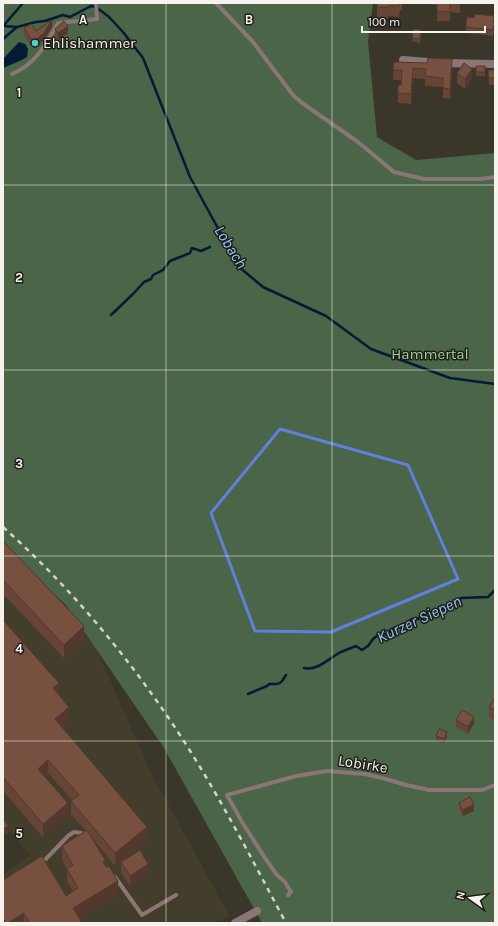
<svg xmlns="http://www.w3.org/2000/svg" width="498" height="926" viewBox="0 0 498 926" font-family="Karla,sans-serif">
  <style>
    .built { fill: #433d2b }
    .green { fill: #4a6548 }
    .water { fill: #021c35 }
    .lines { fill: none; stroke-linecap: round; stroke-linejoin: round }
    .stream { stroke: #021c35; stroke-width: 2.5 }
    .lane { stroke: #8a7577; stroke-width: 4 }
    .street { stroke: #8a7577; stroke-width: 8 }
    .rail { stroke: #d6d3cb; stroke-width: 2.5; stroke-dasharray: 5 5; stroke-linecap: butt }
    .wall { fill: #664537 }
    .shaded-wall { fill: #53382d }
    .building { fill: #775040; stroke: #53382d }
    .marked { fill: none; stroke: #5e80de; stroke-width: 3; stroke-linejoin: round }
    .grid { fill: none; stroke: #f5f3eb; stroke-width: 1; stroke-opacity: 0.55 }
    .poi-dot { fill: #53cbdb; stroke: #1f1d18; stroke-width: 1.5 }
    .labels { text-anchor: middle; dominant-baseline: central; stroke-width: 3; stroke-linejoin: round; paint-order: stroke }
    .poi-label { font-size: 15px; fill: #f5f3eb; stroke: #1f1d18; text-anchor: start }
    .park-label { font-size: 15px; fill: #a1d19d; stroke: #1f1d18 }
    .street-label { font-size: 15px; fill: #f5f3eb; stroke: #1f1d18 }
    .water-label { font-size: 16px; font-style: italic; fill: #95c5f8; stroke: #1f1d18 }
    .grid-label { font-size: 13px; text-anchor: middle; font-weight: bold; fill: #f5f3eb; stroke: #1f1d18; stroke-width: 3; stroke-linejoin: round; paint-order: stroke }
  </style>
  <rect width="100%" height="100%" fill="#3a362a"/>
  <path class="built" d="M3,550l63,55 29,41 56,127 79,144 -18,6h-209v-48l27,-20 -27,-31z"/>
  <path class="green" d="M3,3h370l-5,39 9,95 39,23 79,-7v770h-233l-98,-175 -98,-143 -63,-55z"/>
  <path class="water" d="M19,42l6,2 3,5 -1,8 -5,3 -19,8v-9z"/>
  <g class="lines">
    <path class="stream" d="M96,7l13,10 14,15 20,26 47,119 49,90 24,20 63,29 45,33 79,29 45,6
      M17,27l-12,-1v-2l18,-21
      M3,39l14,-12 19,-5 9,-1 18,-6 7,2 21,-11 5,1
      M111,315l22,-21 11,-12 7,-3 2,-4 10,-5 7,-9 20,-8 2,-5 9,3 9,-4
      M304,668c14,3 25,-10 37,-16 5,-2 10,-4 15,-6l6,4 6,-4 5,-7 5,-4 9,-1 5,-5 9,-2 11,-8h6l5,-5 25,-6 13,-10 27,-1 7,-7
      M248,694l19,-8 2,-2c11,0 11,1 17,-9"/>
    <path class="lane" d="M216,3l37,39 40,53 9,8 56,39 36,30 30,7h57l14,-2
      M12,74c24,-10 34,-30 46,-51l39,-4 -1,-16
      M41,864l27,-28 6,-4 7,1 4,4
      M115,877l27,38 34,-20
      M288,895l3,-3 -6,-10 -8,-7 -12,-17 -23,-36 -15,-27 69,-19 31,-5 38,3 21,5 20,6 23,5h53l13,-5"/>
    <path class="street" d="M403,60l38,3 54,1
      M235,923l22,-12"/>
    <path class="rail" d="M3,527c65,58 121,125 169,196 43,64 78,133 114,200"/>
  </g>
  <path class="wall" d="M377,3h25v8l-2,-1 -1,7 -11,-1v2l-11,-1z
    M429,3h31v10l-10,-1v9h-13v-16l-8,-1z
    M494,16l-1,20 -27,-3v-6l8,-9z
    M52,27l-8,13 -11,8 -9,-13v-7l12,3z
    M55,29l13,4 -10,7 -3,-4z
    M421,34l-1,9 -8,-2v-3z
    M394,62l58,7 -2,30 -7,-1v-11l-18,-1v-7l-12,-1 -2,26 -13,-1v-10l3,-8v-5h-8z
    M476,66h9v10h-9z
    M488,70h7v15h-6z
    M457,73l15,6 -7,10 -8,-6z
    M3,541l81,99 -20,18 -61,-64z
    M3,620l56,75 10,25 -8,7 86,113 -32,26 -23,-28 26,57 -39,23 3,5h-79v-43l63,16 7,-5 -6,-9v-13l-5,-10v-13l24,-15 -15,-17v-13l1,-1 -24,-27 -3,4 23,39 -25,21 -40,-46z
    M495,697v24l-6,-4v-10z
    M456,720l18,3 -6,11 -12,-7z
    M436,736h11l-3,7 -8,-3z
    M459,803l15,8 -11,5 -4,-6z
    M121,862l27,12 -18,12 -9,-13z"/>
  <path class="shaded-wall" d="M52,20v7l-8,13 -11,8v-6z
    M495,24v7l-2,1v4v-10z
    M68,26v7l-10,7v-7z
    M452,59v10l-2,30v-10z
    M413,68v10l-2,26v-10z
    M472,69v10l-7,10v-10z
    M84,626v14l-20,18v-13z
    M59,683v13l-6,-8z
    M69,707v13l-14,12v-13z
    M474,717v6l-6,11v-7z
    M447,732v4l-3,7v-4z
    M48,760v13l-10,9v-13z
    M68,803v13l-25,21v-13z
    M474,804v7l-11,5v-6z
    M8,826v7l-5,3v-7z
    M147,827v13l-32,26v-13z
    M105,860v13l-2,-11z
    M148,864v10l-18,12v-10z
    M118,881v14l-45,27v-14z
    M24,913v10h-16z"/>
  <path class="building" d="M377,3h22v3h-11v1h-11z
    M437,3h23v1l-10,-1v9l-13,-1z
    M475,14l19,2 -1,6 2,2 -2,2v4l-27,-3 1,-10 7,1z
    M52,20l-8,13 -11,9 -9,-14 7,-4 5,7z
    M64,21l4,5 -10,7 -3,-4z
    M413,29l8,1 -1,9 -8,-1z
    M428,58l24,1 -2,30 -7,-1v-10l-18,-2 1,-7 -13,-1 -2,26 -13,-1v-8h3l1,-15h-9l1,-8 33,1z
    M464,63l8,6 -7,10 -8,-6z
    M476,66h9v6h-9z
    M488,70h7v8h-6z
    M3,541l81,85 -20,19 -61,-65z
    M3,620l56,63 -6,5 16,19 -14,12 92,108 -32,26 -44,-52 8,-6 -31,-35 -10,9 30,34 -25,21 -40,-47z
    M495,697v13l-6,-3z
    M462,710l12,7 -6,10 -12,-7z
    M439,729l8,3 -3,7 -8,-3z
    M470,797l4,7 -11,6 -4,-7z
    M3,819l5,7 -5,3z
    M87,830l18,30 -2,2 4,6 2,-2 9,15 -45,27 9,15h-52l-6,-10 -16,10h-2l-3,-5v-38l39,-24 24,40 12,-8 -11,-19 6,-4 -11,-19z
    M140,850l8,14 -18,12 -9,-14z
    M250,921l1,2h-7z"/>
  <path class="marked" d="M280,429l128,36 50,114 -127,53 -76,-1 -44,-118z"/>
  <path class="grid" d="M166,3v920M332,3v920M3,185h492M3,370h492M3,556h492M3,741h492"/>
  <circle class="poi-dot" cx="35" cy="43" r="4"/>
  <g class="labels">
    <g class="poi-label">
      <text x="43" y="43">Ehlishammer</text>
    </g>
    <g class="park-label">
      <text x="430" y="354">Hammertal</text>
    </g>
    <g class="street-label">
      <text transform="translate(363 764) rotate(9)">Lobirke</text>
    </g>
    <g class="water-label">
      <text transform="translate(231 247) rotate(58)">Lobach</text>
      <text transform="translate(419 619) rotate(-25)">Kurzer Siepen</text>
    </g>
  </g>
  <g class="grid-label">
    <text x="83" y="24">A</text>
    <text x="249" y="24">B</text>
    <text x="19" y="97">1</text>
    <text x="19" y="282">2</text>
    <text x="19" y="468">3</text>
    <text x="19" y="653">4</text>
    <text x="19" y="838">5</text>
  </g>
  <rect width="498" height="926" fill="none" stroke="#f5f3eb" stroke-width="8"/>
  <g transform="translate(470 898) rotate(284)" stroke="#1f1d18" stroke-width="3" paint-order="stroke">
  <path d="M0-3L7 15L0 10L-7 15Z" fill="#f5f3eb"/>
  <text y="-6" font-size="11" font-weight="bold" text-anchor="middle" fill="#f5f3eb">N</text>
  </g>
  <path d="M362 26v6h123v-6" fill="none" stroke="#f5f3eb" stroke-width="2"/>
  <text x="368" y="26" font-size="12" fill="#f5f3eb" stroke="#1f1d18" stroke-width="3" paint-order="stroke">100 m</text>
</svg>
